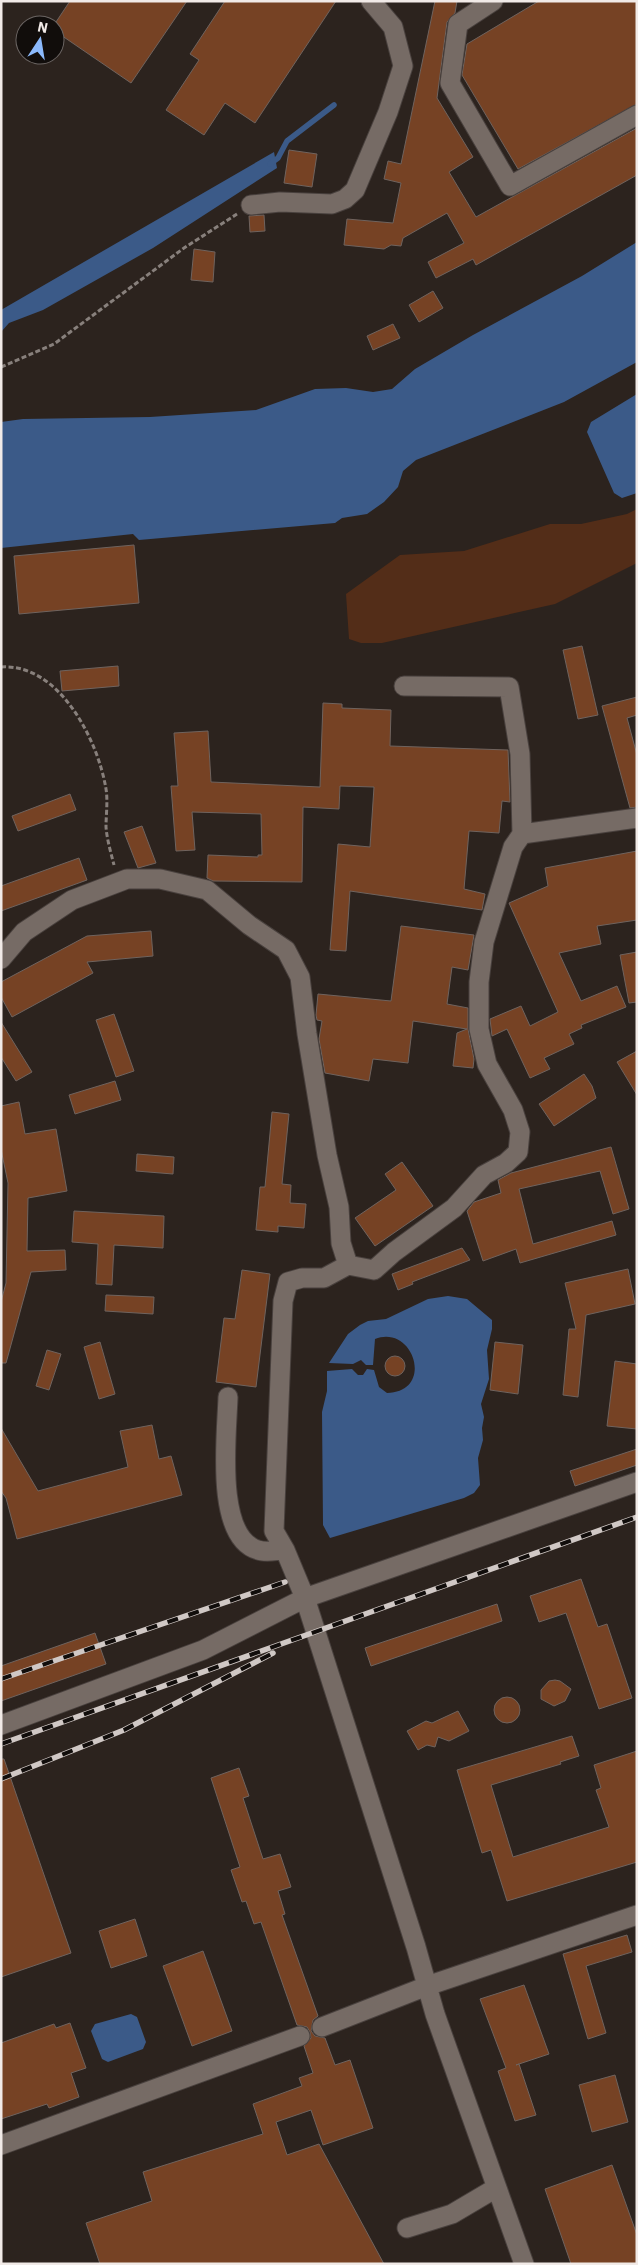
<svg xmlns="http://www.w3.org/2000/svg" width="638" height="2265" viewBox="0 0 638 2265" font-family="'IBM Plex Sans',sans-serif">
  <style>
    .green { fill: #532d18 }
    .water { fill: #3b5a88 }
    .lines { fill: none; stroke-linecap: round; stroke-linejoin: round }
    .stream { stroke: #3b5a88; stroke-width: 5.5 }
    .building { fill: #764224; stroke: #6f635e }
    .minor-casing { stroke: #49413e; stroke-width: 21 }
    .path { stroke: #88807c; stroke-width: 3; stroke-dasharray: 5 2.5; stroke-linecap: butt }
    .minor { stroke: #766b65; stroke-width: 19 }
    .rail-casing { stroke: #d0c8c5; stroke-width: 5.5 }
    .rail { stroke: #110d0b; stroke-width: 4; stroke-dasharray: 11; stroke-linecap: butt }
  </style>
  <rect width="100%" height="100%" fill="#2c231e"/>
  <path class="green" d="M637,509v54l-82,41 -173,39h-21l-12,-4 -3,-45 54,-39 64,-4 86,-27h31l46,-10z"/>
  <path class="water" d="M274,152l3,16 -124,80 -110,62 -34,13 -8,9v-22z
    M637,242v120l-73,40 -148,58 -13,11 -5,16 -14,15 -17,12 -25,4 -7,5 -196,17 -6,-6 -132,14v-126l22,-3 127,-2 106,-7 59,-21 31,-1 27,4 19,-3 23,-20 58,-34 109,-59z
    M637,394v99l-15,5 -8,-5 -27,-61 4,-10z
    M448,1296l19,3 25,21v9l-5,21 2,29 -8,25 3,13 -2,11 1,12 -5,18 2,27 -6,8 -10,5 -134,40 -7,-13 -1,-113 5,-21v-20l25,-2 6,6h5l4,-6 7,1 5,17 8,6c48,-1 27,-69 -12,-54l-2,26h-7l-5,-5 -8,4 -24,-1 19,-29 12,-9 8,-4 18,-2 42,-20z
    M131,2014l6,3 9,25 -3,7 -35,13 -6,-3 -11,-28 4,-7z"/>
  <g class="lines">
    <path class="stream" d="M270,164l8,-6 9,-17 47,-36"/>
  </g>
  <path class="building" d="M70,1h117l-56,82 -76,-52 -1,-6z
    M225,1h111l-81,122 -30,-20 -21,32 -38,-25 33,-50 -9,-6z
    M435,1h22l-2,12 -8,9 -10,76 36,59 -24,15 27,45 161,-89v47l-161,90 -3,-6 -37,19 -8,-16 36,-19 -17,-30 -44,25 -2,8 -10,-1 -7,4 -40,-4 3,-26 46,4 8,-40 -17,-4 4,-18 13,3z
    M539,1h98v103l-119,65 -56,-94 5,-31z
    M289,150l28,4 -5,33 -28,-4z
    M264,215l1,16 -15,1 -1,-16z
    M194,249l21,3 -2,30 -22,-2z
    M433,291l10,17 -24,14 -10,-17z
    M393,324l7,14 -27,12 -6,-14z
    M134,545l5,58 -120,11 -5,-58z
    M582,646l16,69 -20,4 -15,-69z
    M118,666l1,20 -57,5 -2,-20z
    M637,697v18l-10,3 10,37v52l-7,1 -28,-102z
    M323,703l19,1v4l49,2 -1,36 118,4 2,52 -8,-1 -3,32 -30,-2 -5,58 21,5 -3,16 -132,-19 -4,60 -16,-1 8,-106 32,3 4,-60 -34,-1 -1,23 -36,-2 -1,75 -89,-1 -6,-3 1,-23 50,2v-2h4l-1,-41 -69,-2 3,38 -19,1 -5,-65h7l-4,-53 34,-2 3,51 109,5z
    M70,794l6,16 -58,21 -6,-15z
    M142,826l14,37 -18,5 -14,-36z
    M637,851v69l-40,6 4,18 -42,9 22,48 36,-15 9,21 -45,18 1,3 -13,6 5,10 -30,14 6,11 -20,9 -23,-49 -15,7 -2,-17 31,-13 9,20 28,-14 -49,-109 39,-17 -3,-18z
    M79,858l8,22 -86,31v-25z
    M401,926l73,9 -6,35 -16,-3 -5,37 21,4v21l6,30 -1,9 -20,-2 4,-33 10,-4 -54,-8 -5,42 -35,-4 -4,22 -44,-8 -6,-34 3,-18 -5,-1 -1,-5 2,-21 73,7z
    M151,931l2,25 -66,6 6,11 -81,44 -11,-20v-15l86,-46z
    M637,952v50l-8,1 -9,-48z
    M114,1014l20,57 -18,6 -20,-57z
    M1,1022l31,50 -16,9 -15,-24z
    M637,1051v44l-20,-33z
    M584,1074l8,12 4,12 -42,28 -15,-22z
    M115,1081l6,19 -46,14 -6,-19z
    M19,1102l6,32 31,-5 11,62 -39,7 -1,53 38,-1 1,20 -35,2 -25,91h-5v-61l5,-19 2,-100 -7,-34v-43z
    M272,1112l17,2 -7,70 9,1 -1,18 16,1 -2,24 -26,-2v6l-22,-2 4,-43h5z
    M611,1147l18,62 -16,5 -13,-43 -81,18 14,55 79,-23 4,14 -96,28 -4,-14 -33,12 -16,-50 7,-9 27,-9 -3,-13 13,-7z
    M137,1154l37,3 -1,17 -37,-3z
    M402,1162l31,44 -58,40 -20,-28 41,-28 -11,-16z
    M74,1211l90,5 -1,32 -49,-3 -2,40 -16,-1 2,-40 -26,-2z
    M462,1248l8,12 -58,22 1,2 -15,6 -6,-16z
    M628,1269l7,35 -49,11 -8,82 -15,-2 6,-66h7l-11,-46z
    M242,1270l28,4 -14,113 -40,-5 8,-64 11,1z
    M106,1295l48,2 -1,17 -48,-3z
    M100,1342l15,52 -16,5 -15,-52z
    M495,1342l28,3 -5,49 -28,-4z
    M47,1350l14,4 -12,36 -13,-4z
    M385 1366a10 10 0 1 1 20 0a10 10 0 1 1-20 0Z
    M615,1361l22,3v65l-30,-3z
    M152,1425l7,34 12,-3 11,39 -165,44 -11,-41 -5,-7v-63l37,63 90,-24 -8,-36z
    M637,1449v16l-62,21 -5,-15z
    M581,1579l17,48 9,-3 25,74 -33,11 -33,-96 -27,9 -9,-26z
    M497,1604l5,17 -131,45 -6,-18z
    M95,1633l11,31 -105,37v-35z
    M555,1680l5,1 11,8 -6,12 -11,5 -13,-7v-9l8,-9z
    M494 1710a13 13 0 1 1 26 0a13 13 0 1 1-26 0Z
    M458,1711l11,20 -20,10 -11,-4 -3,10 -8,-2 -9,5 -11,-19 19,-10 6,2z
    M572,1736l7,20 -19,6 1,2 -70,21 22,72 96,-30 -13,-37 5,-2 -7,-23 43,-14v111l-130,39 -16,-51 -9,3 -25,-83z
    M1,1759h3l67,194 -70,24z
    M239,1768l10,28 -6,2 20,61 17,-5 11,33 -13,4 7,23 -3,1 36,101 -5,4 -2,11 4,5 10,2 10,27 15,-5 23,68 -50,17 -12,-35 -35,12 11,33 32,-11 65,120h-284l-14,-41 66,-22 -9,-29 120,-38 -10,-30 49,-18 -3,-8 14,-5 -9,-27 7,-8 -1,-6 -3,-5 -10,-2 -36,-103 -7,2 -8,-23 -4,1 -11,-32 9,-3 -29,-89z
    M135,1919l12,37 -36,12 -12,-37z
    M627,1935l5,17 -46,14 20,67 -18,6 -25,-85z
    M203,1951l29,80 -40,15 -29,-80z
    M524,1985l25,69 -33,11 3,-1 17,51 -21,6 -17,-50 8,-3 -26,-69z
    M70,2023l16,45 -15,5 8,24 -30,11 -2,-4 -46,15v-76l53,-19 2,4z
    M615,2075l13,47 -36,10 -13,-47z
    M612,2165l25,70v29h-66l-26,-75z"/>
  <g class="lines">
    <defs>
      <path id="minor" d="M493,1l-35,23 -8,59 60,103 127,-71
        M251,205l29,-3 52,2 13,-5 10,-9 33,-78 15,-46 -10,-39 -22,-26
        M404,686l105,1 11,67 2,80
        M1,959l23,-27 48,-32 55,-21h33l47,11 42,35 37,25 14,27 7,57 20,121 12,52 2,36 7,22 -24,13h-22l-14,4 -5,19 -9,230 11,19 20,48 111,349 19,67 89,250
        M348,1265l26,5 20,-18 60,-44 30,-33 22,-12 12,-11 2,-20 -7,-22 -26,-46 -8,-35v-47l5,-40 29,-95 9,-13 115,-16
        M228,1397c-1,36 -14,140 30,153 8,3 19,0 27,0
        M1,1725l202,-75 102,-52 332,-116
        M322,2027l105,-41 210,-71
        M1,2145l299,-109
        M407,2228l45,-14 44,-26"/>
    </defs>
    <use href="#minor" class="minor-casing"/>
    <path class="path" d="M1,367l53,-23 130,-96 53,-34
      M1,667c58,-4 97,73 105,122 2,12 0,26 0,38 1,13 5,26 8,38"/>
    <use href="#minor" class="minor"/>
    <defs>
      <path id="rail" d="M1,1679l284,-97
        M1,1744l636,-227
        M1,1779l123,-49 149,-77"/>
    </defs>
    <use href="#rail" class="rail-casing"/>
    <use href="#rail" class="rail"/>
  </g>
  <rect width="638" height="2265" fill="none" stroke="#f1eae7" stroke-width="5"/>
  <g transform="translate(40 40) rotate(12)"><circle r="24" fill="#110d0b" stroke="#6b6563"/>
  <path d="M0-4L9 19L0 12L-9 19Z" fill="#8bb9fc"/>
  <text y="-8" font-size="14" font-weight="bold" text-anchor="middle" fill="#f1eae7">N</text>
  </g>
</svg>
